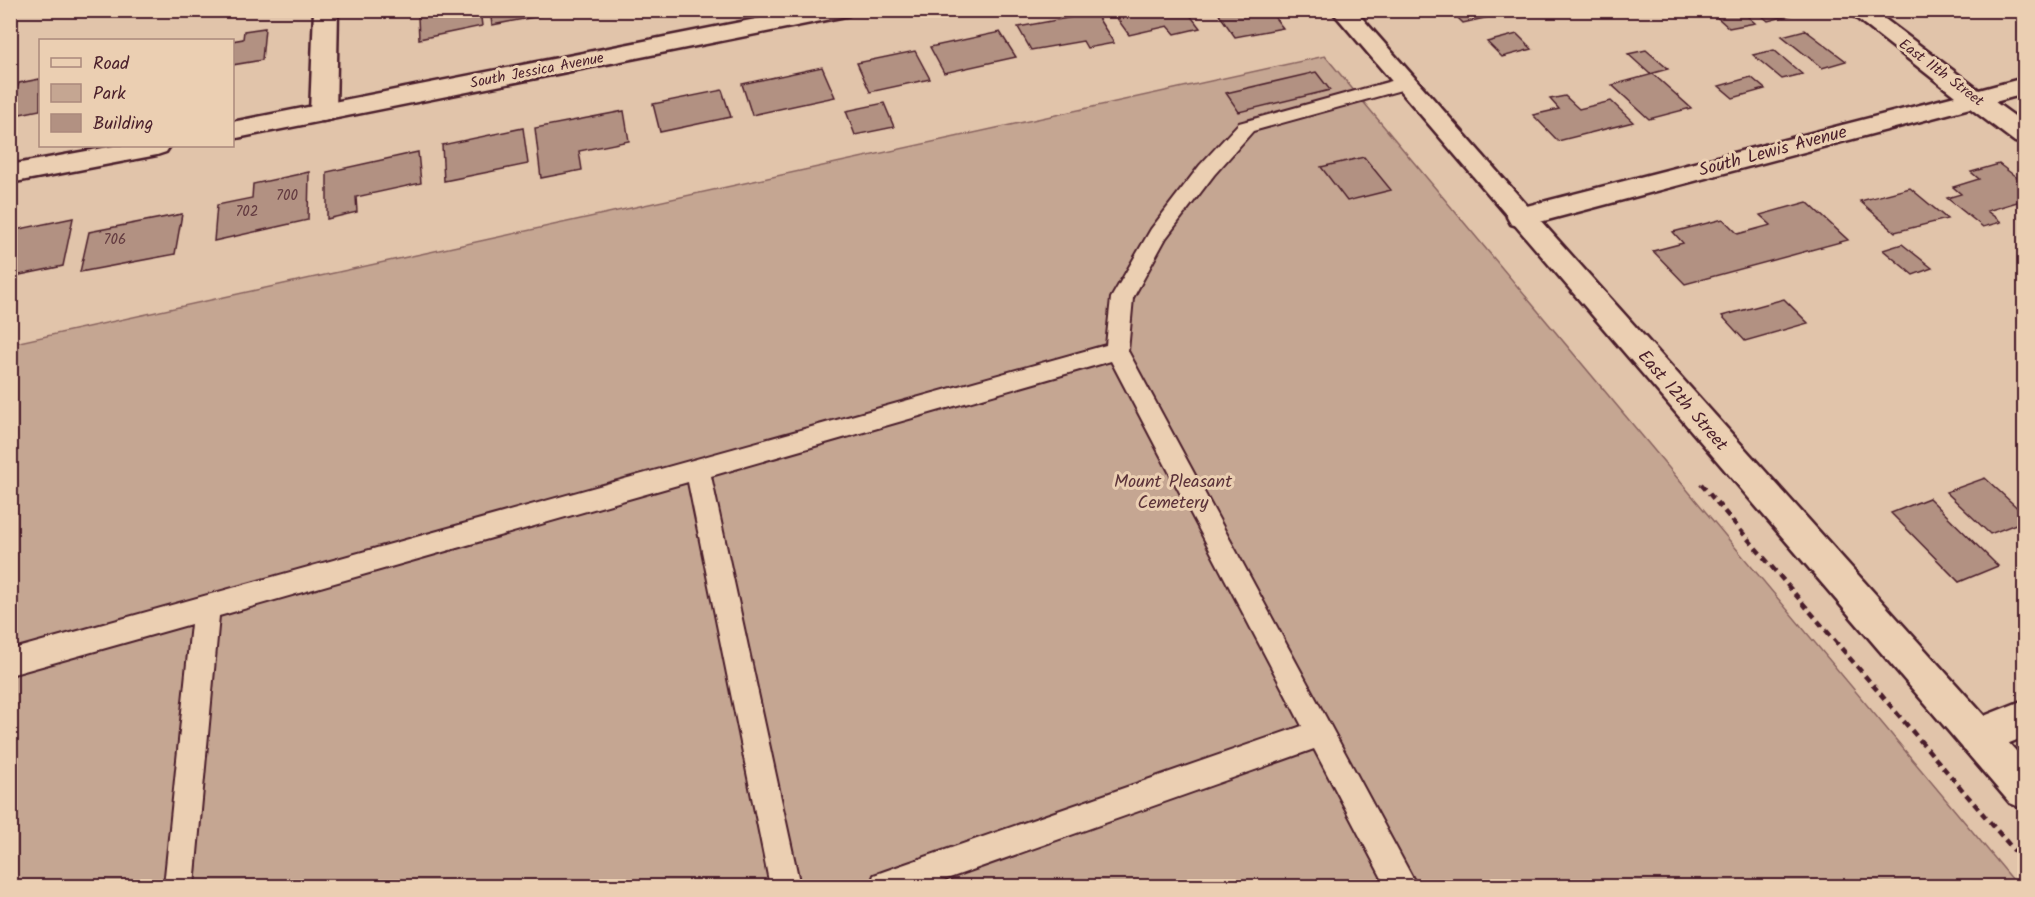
<svg xmlns="http://www.w3.org/2000/svg" width="2035" height="897" viewBox="0 0 2035 897" font-family="Kalam,sans-serif">
  <style>
    .green { fill: #c5a692; stroke: #88625e; stroke-width: 1.5 }
    .building { fill: #b29182; stroke: #4a1f2b; stroke-width: 1.5 }
    .lines { fill: none; stroke-linecap: round; stroke-linejoin: round }
    .service-casing { stroke: #4a1f2b; stroke-width: 4 }
    .minor-casing { stroke: #4a1f2b; stroke-width: 5 }
    .tertiary-casing { stroke: #4a1f2b; stroke-width: 5 }
    .path { stroke: #4a1f2b; stroke-width: 4.5; stroke-dasharray: 7 5; stroke-linecap: butt }
    .service { fill: #ebcfb2; fill-rule: evenodd }
    .minor { fill: #ebcfb2; fill-rule: evenodd }
    .tertiary { fill: #ebcfb2; fill-rule: evenodd }
    .labels { text-anchor: middle; dominant-baseline: central; stroke-width: 6; stroke-linejoin: round; paint-order: stroke }
    .far-street-label { font-size: 15px; fill: #4a1f2b; stroke: #ebcfb2 }
    .number-label { font-size: 15px; fill: #643c41 }
    .street-label { font-size: 18px; fill: #4a1f2b; stroke: #ebcfb2 }
    .park-label { font-size: 18px; fill: #5c333a; stroke: #ebcfb2 }
  </style>
  <rect width="100%" height="100%" fill="#e1c4aa"/>
  <filter id="ink" filterUnits="userSpaceOnUse"><feTurbulence type="fractalNoise" baseFrequency=".0167" numOctaves="2"/><feDisplacementMap in="SourceGraphic" scale="12" xChannelSelector="R" yChannelSelector="G"/><feConvolveMatrix kernelMatrix="1 2 1 2 8 2 1 2 1" color-interpolation-filters="sRGB"/></filter>
  <g filter="url(#ink)">
    <path class="green" d="M1325,56l693,830h-2007l-1,-542z"/>
    <path class="building" d="M449,10h31l2,16 -63,13 -1,-22z
      M490,10h82l-80,15z
      M1111,10h75l14,18 -25,6 -7,-8 -39,9z
      M1216,10h53l14,18 -48,9z
      M1450,10h64l1,1 -52,12z
      M1709,10h31l15,13 -26,5z
      M1755,10h35l5,4 -27,7z
      M1095,13l19,30 -27,5 -4,-7 -52,9 -13,-23z
      M265,28l-3,32 -30,5v-24l11,-2 1,-8z
      M1805,30l41,31 -24,7 -40,-32z
      M1000,32l16,25 -72,16 -14,-26z
      M1517,34l15,15 -30,8 -15,-15z
      M1646,50l22,19 -18,5 -22,-20z
      M1774,50l28,24 -20,5 -29,-24z
      M915,51l15,28 -60,13 -13,-29z
      M822,67l13,30 -83,18 -10,-31z
      M1316,72l14,18 -91,22 -13,-19z
      M1653,74l38,34 -42,11 -37,-34z
      M1751,77l14,12 -32,9 -14,-12z
      M40,79v31l-30,6v-25l7,-2 2,-6z
      M722,90l9,27 -71,15 -7,-28z
      M1565,96l14,13 32,-8 22,21 -75,19 -25,-26 26,-6 -9,-10z
      M884,103l10,24 -39,8 -9,-24z
      M624,111l5,30 -50,10 3,19 -41,8 -6,-50z
      M523,128l5,36 -84,17 -2,-36z
      M418,152l3,31 -65,14 1,15 -30,7v-47z
      M1364,157l27,33 -44,11 -26,-34z
      M1999,164l25,19v17l-37,11 14,11 -18,5 -36,-29 14,-4 -8,-7 26,-8 -8,-7z
      M309,172l-1,48 -94,21 3,-36 35,-7 1,-14z
      M1910,188l37,31 -52,13 -35,-31z
      M1807,202l41,38 -163,44 -32,-33 30,-8 -10,-11 50,-13 15,15 33,-9 -11,-10z
      M182,214l-7,40 -95,18 9,-40z
      M73,218l-10,48 -53,11v-46z
      M1902,244l30,24 -19,7 -30,-25z
      M1784,299l24,24 -63,18 -23,-25z
      M1985,478l39,36v7l-34,13 -44,-42z
      M1929,498l69,68 -39,16 -68,-69z"/>
    <g class="lines">
      <defs>
        <path id="service" d="M1406,77l6,2 3,4 -3,4 -159,44 -39,44 -48,63 -33,60 -5,53 289,535h-31l-72,-137 -387,137h-57l4,-11 11,-4 417,-145 -191,-365 -400,115 89,410h-30l-82,-404 -469,134 -25,270h-30l27,-262 -181,51v-25l1096,-305 5,-47 40,-69 49,-64 39,-42z"/>
        <path id="minor" d="M314,10h24l-2,103 -4,6 -9,2 -9,-2 -4,-6z
          M1846,10h27l106,80 45,-12v16l-29,8 29,21v21l-9,-2 -45,-34 -449,119 -10,-3 -4,-7 4,-7 444,-114z
          M2024,700v37l-46,19 -14,-6 -6,-13 6,-13z"/>
        <path id="tertiary" d="M802,10h50l-3,5 -8,2 -609,122v-17z
          M1331,10h24l176,200 493,550v49l-14,-6z
          M114,146h56l-4,6 -9,3 -147,28v-18z"/>
      </defs>
      <use href="#service" class="service-casing"/>
      <use href="#minor" class="minor-casing"/>
      <use href="#tertiary" class="tertiary-casing"/>
      <path class="path" d="M1701,484l323,378"/>
      <use href="#service" class="service"/>
      <use href="#minor" class="minor"/>
      <use href="#tertiary" class="tertiary"/>
    </g>
  </g>
  <g class="labels">
    <g class="far-street-label">
      <text transform="translate(537 71) rotate(-11)">South Jessica Avenue</text>
      <text transform="translate(1941 73) rotate(37)">East 11th Street</text>
    </g>
    <g class="number-label">
      <text x="287" y="196">700</text>
      <text x="247" y="212">702</text>
      <text x="115" y="240">706</text>
    </g>
    <g class="street-label">
      <text transform="translate(1773 152) rotate(-15)">South Lewis Avenue</text>
      <text transform="translate(1682 401) rotate(49)">East 12th Street</text>
    </g>
    <g class="park-label">
      <text x="1173" y="482">Mount Pleasant<tspan x="1173" dy="21">Cemetery</tspan></text>
    </g>
  </g>
  <rect width="2035" height="897" fill="none" stroke="#ebcfb2" stroke-width="36"/>
  <rect x="18" y="18" width="1999" height="861" fill="none" stroke="#4a1f2b" stroke-width="2" filter="url(#ink)"/>
  <rect x="39" y="39" width="195" height="108" fill="#ebcfb2" stroke="#ab897c" stroke-width="1.5"/>
  <rect x="51" y="58" width="30" height="9" fill="#ebcfb2" stroke="#ab897c" stroke-width="1.5"/>
  <text x="93" y="69" font-size="18" fill="#4a1f2b">Road</text>
  <rect x="51" y="84" width="30" height="18" fill="#c5a692" stroke="#ab897c" stroke-width="1.5"/>
  <text x="93" y="99" font-size="18" fill="#4a1f2b">Park</text>
  <rect x="51" y="114" width="30" height="18" fill="#b29182" stroke="#ab897c" stroke-width="1.5"/>
  <text x="93" y="129" font-size="18" fill="#4a1f2b">Building</text>
</svg>
